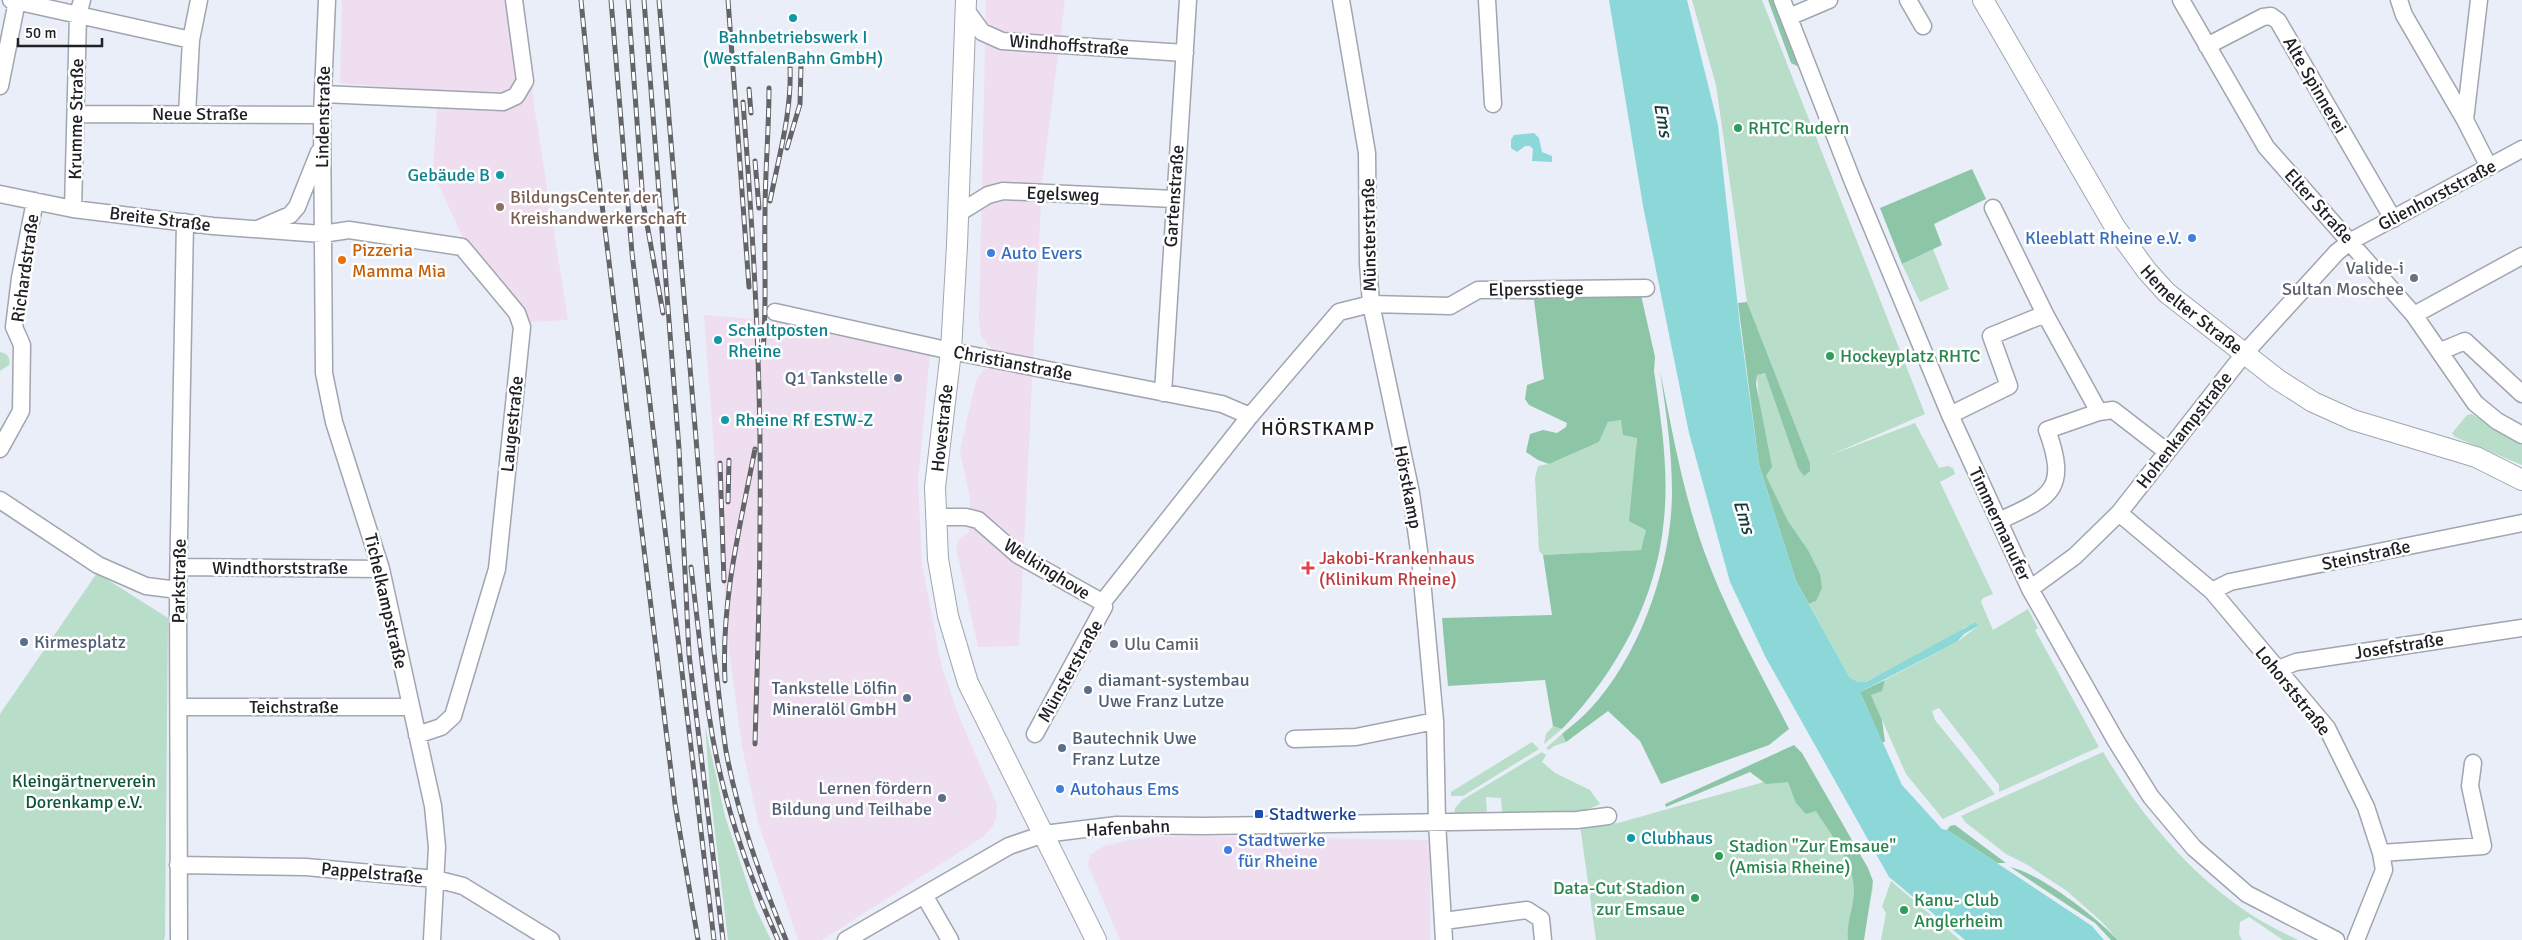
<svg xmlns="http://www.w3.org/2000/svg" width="2522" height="940" viewBox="0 0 2522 940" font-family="Signika,sans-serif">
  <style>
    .commercial { fill: #eedef0 }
    .green { fill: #b8ddc8 }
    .forest { fill: #8cc6a7 }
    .water { fill: #8cd8d9 }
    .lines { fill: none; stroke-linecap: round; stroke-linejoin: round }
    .minor-casing { stroke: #a1a5af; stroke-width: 19 }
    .major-casing { stroke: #a1a5af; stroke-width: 22 }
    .minor { stroke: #fff; stroke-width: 16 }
    .major { stroke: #fff; stroke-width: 20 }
    .rail-casing { stroke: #62646a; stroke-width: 5 }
    .rail { stroke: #fff; stroke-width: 3; stroke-dasharray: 9; stroke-linecap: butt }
    .culture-dot { fill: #0f9aa8; stroke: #fff; stroke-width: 2 }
    .leisure-dot { fill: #2e9e5b; stroke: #fff; stroke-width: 2 }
    .education-dot { fill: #8d6e63; stroke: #fff; stroke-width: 2 }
    .shop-dot { fill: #3f7fe0; stroke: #fff; stroke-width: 2 }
    .food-dot { fill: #e8710a; stroke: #fff; stroke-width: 2 }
    .worship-dot { fill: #6b7280; stroke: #fff; stroke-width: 2 }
    .service-dot { fill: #5c6f8a; stroke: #fff; stroke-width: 2 }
    .health-dot { fill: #e0444e; stroke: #fff; stroke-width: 2 }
    .transit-dot { fill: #1a4fb4; stroke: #fff; stroke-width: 2 }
    .labels { text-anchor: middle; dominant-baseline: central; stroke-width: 5; stroke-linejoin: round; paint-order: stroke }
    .culture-label { font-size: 18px; fill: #0d838f; stroke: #fff; text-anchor: start }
    .street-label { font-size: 18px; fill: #202125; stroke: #fff }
    .leisure-label { font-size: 18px; fill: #27864d; stroke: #fff; text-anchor: start }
    .education-label { font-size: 18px; fill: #785e54; stroke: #fff; text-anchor: start }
    .shop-label { font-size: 18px; fill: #366cbe; stroke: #fff; text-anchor: start }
    .food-label { font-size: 18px; fill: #c56008; stroke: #fff; text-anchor: start }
    .worship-label { font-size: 18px; fill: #5b616d; stroke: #fff; text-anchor: end }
    .service-label { font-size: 18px; fill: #4e5e75; stroke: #fff; text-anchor: end }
    .health-label { font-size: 18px; fill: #be3a42; stroke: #fff; text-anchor: start }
    .park-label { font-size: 18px; fill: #0e5638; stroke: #fff }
    .transit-label { font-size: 18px; fill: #164399; stroke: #fff; text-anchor: start }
    .water-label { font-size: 19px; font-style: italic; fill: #153a3a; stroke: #fff }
    .neighbourhood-label { font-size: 19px; letter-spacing: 1px; fill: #202125; stroke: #fff }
  </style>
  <rect width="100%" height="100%" fill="#eaeef8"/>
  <path class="commercial" d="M342,0h182l10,105 34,215 -39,2 -64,-80 -32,-69 5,-82 -98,-8z
    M986,0h79l-23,183 -23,463 -41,1 -22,-99 3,-9 10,-7 1,-34 -10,-48 16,-69 7,-11 7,-2 2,-19 -11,-13 -2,-15z
    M704,315l74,6 152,32 -12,128 4,83 20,104 18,51 37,85 -1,14 -3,8 -10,11 -161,103h-24l-40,-118 -16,-75 -13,-97z
    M1195,836l235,4v100h-310l-32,-75 2,-10 14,-9 21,-5 26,-4z"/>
  <path class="green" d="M1692,0h70l163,414 -97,42 87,-33 24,45 9,-2 5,2 2,6 -15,8 53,112 -10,4 -2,4 12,28 35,-21 10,19 -3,2 64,117 -100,45v-7l-60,-77 -7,3 3,9 60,74 -52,25 -37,-45 -35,-79 13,-11 1,-4 72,-38 21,-16 -13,1 -9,8 -90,47h-7l-9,-4 -41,-74 7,-3 -8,-51 -20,-29 -23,-45 -8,-101 8,-2 33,95 12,-5 -63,-161 -31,-217z
    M1933,249l16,40 -29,13 -18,-38z
    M0,352c7,1 11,6 9,13l-9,6z
    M2472,414l50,31v20l-67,-28 -3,-4 15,-18z
    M1621,420l16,18 -1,7 11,85 -6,20 -98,5 -4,-4 -4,-73 3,-12 11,-2 50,-22 9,-20z
    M97,573l71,45 -3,318 -1,4h-164v-226z
    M705,726l20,90 30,91 16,33h-43l-18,-149z
    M1553,726l9,3 -18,15 2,-10z
    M1562,734l4,8 -12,4 -5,4 -3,-2z
    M1532,742l7,7 -76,47h-12v-4z
    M1542,752l4,3 -4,7 13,11 35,17 10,14 -19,8 -85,3v-3h6l-1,-14 -15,-1 1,18 -33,-1 1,-6 7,-8z
    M2103,752c38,63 85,121 147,162 15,10 32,18 48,26h-15l-34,-23 -9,5 -1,12 3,6h-124l-16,-18 -35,-31 -41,-27 -20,-10 -41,-32 -4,-6z
    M1803,771l70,116 -10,53h-267l-16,-115 38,-2z
    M1891,881l69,59h-79l5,-27 -4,-6z"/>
  <path class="forest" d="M1768,0h6l25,65 -2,1 -6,-3z
    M1972,169l14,30 -52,25 8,21 -40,19 -22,-56z
    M1494,293l147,2 14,62 -1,14c7,49 15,98 10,148 -7,80 -47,153 -102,210l-9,-3 -8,-46 -97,6 -6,-68 110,-3 -9,-60 98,-5 5,-20 -17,-9 8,-83 -14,-3 -2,-15 -13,2 -9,20 -50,22 -11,-4 -12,-8 4,-18 13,-4 14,3 9,-6 1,-4 -38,-18 -4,-6 2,-14 17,-6 -10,-79 -37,-1z
    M1747,302l63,161v8l-6,5 -6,-8 -33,-95 -8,2 -1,9 16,83 -6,9 22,45 20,29 12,24 2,14 -6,13 -7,3 -13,-23 -37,-116 -21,-162z
    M1660,371c11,53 20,107 37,159 22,70 59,134 92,199l-20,16 -108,39 -21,-43 -32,-30 -42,31 -4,-8c9,-8 20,-16 28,-25 50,-53 82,-145 82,-217 0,-41 -6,-81 -12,-121z
    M1885,680l-3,11 -11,4 11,25 3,22h-3l-22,-50z
    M1794,745l8,8 66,115 5,13 -9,59h-16c-2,-17 6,-32 6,-50 0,-28 -23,-55 -38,-79l-10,3 -10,-11 -8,-21 -22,2 -16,-12 -84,35 -1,-3z
    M1955,825l51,38h-9l-50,-33 3,-4z
    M2010,867c30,6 87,51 108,73h-7l-16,-17z"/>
  <path class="water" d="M1609,0h78l31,125 22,201 19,139 37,116 54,97 9,4h7l110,-60 2,4 -14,8 -7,8 -97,50 42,93 40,44 5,1 145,96 12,14h-139l-76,-63 -123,-219 -36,-76 -41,-149 -46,-227z
    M1534,133l5,5 3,14 10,4v6l-20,-1 1,-12 -3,-3h-5l-8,6 -6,-4v-8l3,-5z"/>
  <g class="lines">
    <defs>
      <path id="minor" d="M11,0l180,40
        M327,0l-5,115 2,258 10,49 47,147 52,237 4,41 -5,93
        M1341,0l26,153 1,110 3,41 40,189 9,65 15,163 2,101 7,118
        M1487,0l6,104
        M1782,0l71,182 97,233 80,174 86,152 35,56 43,51 53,46 89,46
        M1908,0l15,26
        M2181,0l85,147 148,168 61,88 22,18 25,14
        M2399,0l5,15 61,105
        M2479,0l-14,120 24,47
        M966,10l16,22 20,9 183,12
        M1789,17l40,-17
        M2207,46l56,-29 8,-1 7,5 115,198
        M0,86l17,-85
        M323,94l180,8 13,-6 9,-15 -11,-81
        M77,114l245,1
        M187,114l4,-74 8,-40
        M0,194l73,15 140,17 109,8 27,-4 113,17 55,66 5,14 -25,242 -44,147 -12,11 -24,8
        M73,209l5,-194 4,-15
        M959,213l29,-18 15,-4 171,8
        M260,228l30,-13 7,-8 22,-55
        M775,312l176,39 271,53 28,12
        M2045,314l54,98 14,-2 53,41
        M2414,315l108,-59
        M2441,351l24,-10 57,53
        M1163,393l25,-393
        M1950,415l59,-29 -18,-50 54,-22 -52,-106
        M0,449l21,-38 1,-66 -8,-18 6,-49 15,-77
        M0,500l98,65 48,21 32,4
        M2119,513l93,78 115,137 39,79 15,46 3,17 -28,70
        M936,517h30l12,3 40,35 82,46 4,6 -69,127
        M1999,521c52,-24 70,-31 48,-91l52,-18
        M179,567l202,2
        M2030,589l45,-33 44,-43 125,-159 93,-102 14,-11 171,-92
        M2212,591l18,-9 292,-59
        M1102,603l148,-187 89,-104 32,-8 79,2 28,-16 168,-2
        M2278,669l18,-7 226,-34
        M179,707h231
        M1294,739l62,-2 79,-16
        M2381,853l102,-7 -13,-60 3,-23
        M178,865l128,2 130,12 27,7 88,54
        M924,895l26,45
        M1444,921l83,-11 14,9 2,21
        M179,940l-1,-350 7,-368
        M846,940l163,-94 35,-12 73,-9 86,1 374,-6 31,-4"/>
      <g id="major">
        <path d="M966,0l-9,245 -6,106 -16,136 3,72 10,57 20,67 128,257"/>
        <path id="s1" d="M1983,0l132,227 32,44 20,22 110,86 36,23 40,18 123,37 46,23"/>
      </g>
    </defs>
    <use href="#minor" class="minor-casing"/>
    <use href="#major" class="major-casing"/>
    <use href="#minor" class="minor"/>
    <use href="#major" class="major"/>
    <defs>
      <path id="rail" d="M581,0l15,155 79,649 23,136
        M611,0l21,253 82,687
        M628,0l15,202 20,111
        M644,0l35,449 10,205 34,286
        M659,0l55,652c4,33 7,66 12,99 12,65 35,128 60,189
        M728,0l21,287
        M749,89l2,24
        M743,102c11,140 19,280 17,420 0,74 -3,148 -5,222
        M787,148l13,-44 1,-39
        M755,161l4,47
        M770,201c9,-45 22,-89 20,-135
        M763,351c4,-46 1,-91 2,-137 0,-42 4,-84 4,-126
        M720,463l4,118
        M728,502l1,-42
        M691,567c6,49 11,99 18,148 11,77 37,154 69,225
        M725,681c-4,-81 15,-154 30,-232"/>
    </defs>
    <use href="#rail" class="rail-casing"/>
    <use href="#rail" class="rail"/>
  </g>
  <g class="culture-dot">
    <circle cx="793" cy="18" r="5"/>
    <circle cx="500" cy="175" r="5"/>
    <circle cx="718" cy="340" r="5"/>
    <circle cx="725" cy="420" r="5"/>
    <circle cx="1631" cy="838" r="5"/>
  </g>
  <g class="leisure-dot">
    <circle cx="1738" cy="128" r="5"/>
    <circle cx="1830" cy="356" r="5"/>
    <circle cx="1719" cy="856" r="5"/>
    <circle cx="1695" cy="898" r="5"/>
    <circle cx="1904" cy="910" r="5"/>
  </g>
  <circle class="education-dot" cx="500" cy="207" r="5"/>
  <g class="shop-dot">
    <circle cx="2192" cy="238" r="5"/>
    <circle cx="991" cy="253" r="5"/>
    <circle cx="1060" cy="789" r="5"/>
    <circle cx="1228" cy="850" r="5"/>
  </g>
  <circle class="food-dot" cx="342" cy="260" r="5"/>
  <g class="worship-dot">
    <circle cx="2414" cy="278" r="5"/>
    <circle cx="1114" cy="644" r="5"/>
  </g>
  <g class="service-dot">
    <circle cx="898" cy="378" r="5"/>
    <circle cx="24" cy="642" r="5"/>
    <circle cx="1088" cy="690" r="5"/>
    <circle cx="907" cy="698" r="5"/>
    <circle cx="1062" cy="748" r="5"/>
    <circle cx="942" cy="798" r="5"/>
  </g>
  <path class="health-dot" d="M1305.5 560.5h5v5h5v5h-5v5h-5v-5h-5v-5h5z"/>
  <rect class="transit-dot" x="1254" y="809" width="10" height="10" rx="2.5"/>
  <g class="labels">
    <g class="culture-label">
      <text x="793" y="37" text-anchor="middle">Bahnbetriebswerk I<tspan x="793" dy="21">(WestfalenBahn GmbH)</tspan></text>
      <text x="490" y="175" text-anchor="end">Gebäude B</text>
      <text x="728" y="330">Schaltposten<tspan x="728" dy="21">Rheine</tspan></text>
      <text x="735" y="420">Rheine Rf ESTW-Z</text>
      <text x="1641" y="838">Clubhaus</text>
    </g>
    <g class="street-label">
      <text transform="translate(1069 45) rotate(4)">Windhoffstraße</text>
      <text transform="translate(2315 85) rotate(60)">Alte Spinnerei</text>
      <text x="200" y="114">Neue Straße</text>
      <text transform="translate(323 117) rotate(-89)">Lindenstraße</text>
      <text transform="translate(76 119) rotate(-89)">Krumme Straße</text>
      <text transform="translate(1063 194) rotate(2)">Egelsweg</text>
      <text transform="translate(2437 195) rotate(-28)">Glienhorststraße</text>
      <text transform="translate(1174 196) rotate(-86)">Gartenstraße</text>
      <text transform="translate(2319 206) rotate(48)">Elter Straße</text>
      <text transform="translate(160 219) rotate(7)">Breite Straße</text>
      <text transform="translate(1369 235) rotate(-91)">Münsterstraße</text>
      <text transform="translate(25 268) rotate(-82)">Richardstraße</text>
      <text transform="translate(1536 289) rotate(-1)">Elpersstiege</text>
      <text stroke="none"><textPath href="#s1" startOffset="376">Hemelter Straße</textPath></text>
      <text transform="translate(1013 363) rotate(11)">Christianstraße</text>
      <text transform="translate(512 424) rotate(-84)">Laugestraße</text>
      <text transform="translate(942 428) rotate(-84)">Hovestraße</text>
      <text transform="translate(2184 430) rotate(-52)">Hohenkampstraße</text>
      <text transform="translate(1408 487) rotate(79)">Hörstkamp</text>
      <text transform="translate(2000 524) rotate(65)">Timmermanufer</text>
      <text transform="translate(2366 555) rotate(-12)">Steinstraße</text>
      <text x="280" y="568">Windthorststraße</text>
      <text transform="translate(1047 569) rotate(32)">Welkinghove</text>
      <text transform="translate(179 581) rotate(-89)">Parkstraße</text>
      <text transform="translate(386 601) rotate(77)">Tichelkampstraße</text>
      <text transform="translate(2399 646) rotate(-9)">Josefstraße</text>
      <text transform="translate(1070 671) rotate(-61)">Münsterstraße</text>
      <text transform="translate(2293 691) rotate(51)">Lohorststraße</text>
      <text x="294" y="707">Teichstraße</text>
      <text transform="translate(1128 828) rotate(-3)">Hafenbahn</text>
      <text transform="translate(372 873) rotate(5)">Pappelstraße</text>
    </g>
    <g class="leisure-label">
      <text x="1748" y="128">RHTC Rudern</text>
      <text x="1840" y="356">Hockeyplatz RHTC</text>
      <text x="1729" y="846">Stadion "Zur Emsaue"<tspan x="1729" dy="21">(Amisia Rheine)</tspan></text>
      <text x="1685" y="888" text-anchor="end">Data-Cut Stadion<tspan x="1685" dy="21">zur Emsaue</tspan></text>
      <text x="1914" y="900">Kanu- Club<tspan x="1914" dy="21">Anglerheim</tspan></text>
    </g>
    <g class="education-label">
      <text x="510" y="197">BildungsCenter der<tspan x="510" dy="21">Kreishandwerkerschaft</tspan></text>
    </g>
    <g class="shop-label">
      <text x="2182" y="238" text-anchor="end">Kleeblatt Rheine e.V.</text>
      <text x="1001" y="253">Auto Evers</text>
      <text x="1070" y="789">Autohaus Ems</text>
      <text x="1238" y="840">Stadtwerke<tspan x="1238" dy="21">für Rheine</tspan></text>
    </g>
    <g class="food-label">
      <text x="352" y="250">Pizzeria<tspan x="352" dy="21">Mamma Mia</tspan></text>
    </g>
    <g class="worship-label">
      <text x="2404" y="268">Valide-i<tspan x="2404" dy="21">Sultan Moschee</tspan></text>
      <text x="1124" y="644" text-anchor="start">Ulu Camii</text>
    </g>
    <g class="service-label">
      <text x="888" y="378">Q1 Tankstelle</text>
      <text x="34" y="642" text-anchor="start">Kirmesplatz</text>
      <text x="1098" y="680" text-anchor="start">diamant-systembau<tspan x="1098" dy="21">Uwe Franz Lutze</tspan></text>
      <text x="897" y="688">Tankstelle Lölfin<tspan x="897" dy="21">Mineralöl GmbH</tspan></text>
      <text x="1072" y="738" text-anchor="start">Bautechnik Uwe<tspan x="1072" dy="21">Franz Lutze</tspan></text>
      <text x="932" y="788">Lernen fördern<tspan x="932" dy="21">Bildung und Teilhabe</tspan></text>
    </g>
    <g class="health-label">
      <text x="1319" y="558">Jakobi-Krankenhaus<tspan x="1319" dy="21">(Klinikum Rheine)</tspan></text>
    </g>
    <g class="park-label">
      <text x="84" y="781">Kleingärtnerverein<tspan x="84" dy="21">Dorenkamp e.V.</tspan></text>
    </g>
    <g class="transit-label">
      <text x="1269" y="814">Stadtwerke</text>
    </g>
    <g class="water-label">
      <text transform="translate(1663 120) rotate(80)">Ems</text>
      <text transform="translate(1744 517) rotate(74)">Ems</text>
    </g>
    <g class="neighbourhood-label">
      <text x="1318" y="429">HÖRSTKAMP</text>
    </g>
  </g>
  <path d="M18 38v8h84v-8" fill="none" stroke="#202125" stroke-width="2.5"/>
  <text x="25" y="38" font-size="15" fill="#202125" stroke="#ffffff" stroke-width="4" paint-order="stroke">50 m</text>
</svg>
